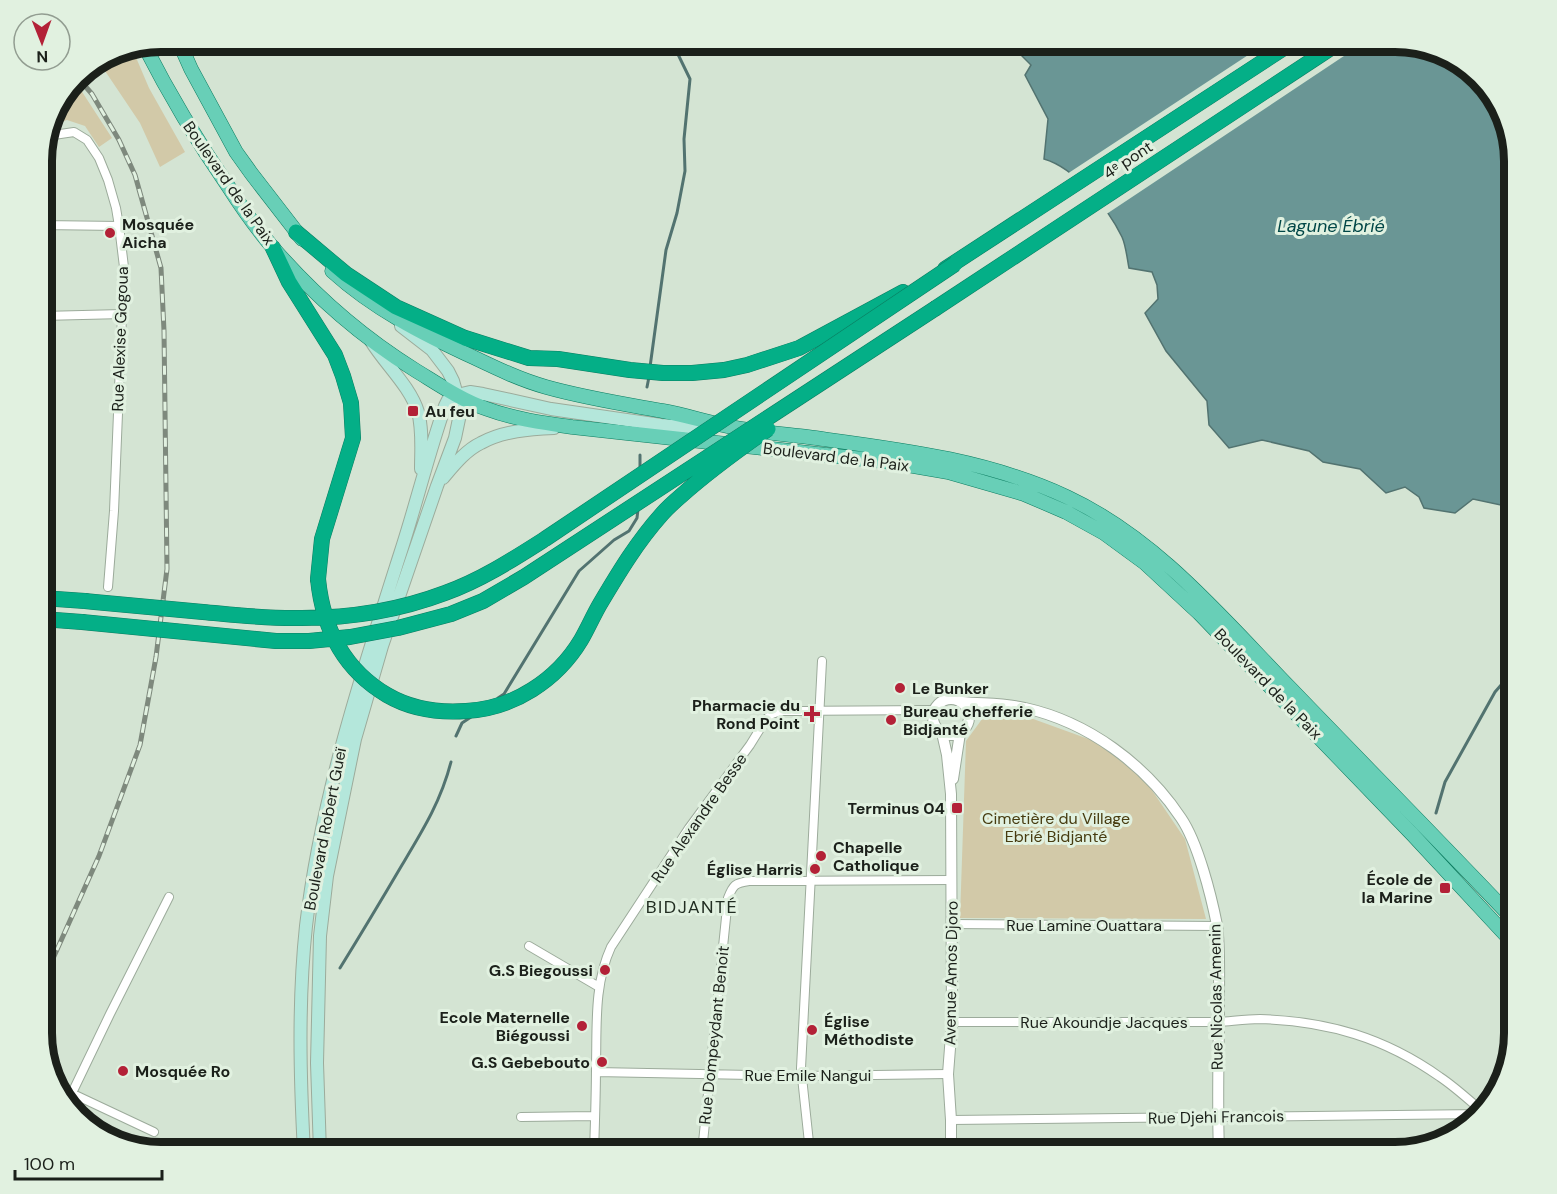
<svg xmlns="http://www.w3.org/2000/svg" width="1557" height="1194" viewBox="0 0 1557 1194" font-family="'DM Sans',sans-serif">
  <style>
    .green { fill: #d2c9a8 }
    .water { fill: #6a9695; stroke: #527370; stroke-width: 1.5 }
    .pier { fill: #d4e4d3 }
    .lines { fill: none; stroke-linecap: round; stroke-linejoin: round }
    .stream { stroke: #527370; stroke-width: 3 }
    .minor-casing { stroke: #9cab9b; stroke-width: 10 }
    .tertiary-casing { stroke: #9cab9b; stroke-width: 12 }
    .secondary-casing { stroke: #9cab9b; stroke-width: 14 }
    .primary-casing { stroke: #0c7d61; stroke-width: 15 }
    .motorway-casing { stroke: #0c7d61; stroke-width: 16 }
    .minor { stroke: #fff; stroke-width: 8 }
    .tertiary { stroke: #fff; stroke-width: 10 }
    .secondary { stroke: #b4e7db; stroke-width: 12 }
    .primary { stroke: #68cfb7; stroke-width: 14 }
    .motorway { stroke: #04af87; stroke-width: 15 }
    .rail-casing { stroke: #7e897d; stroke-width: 5 }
    .rail { stroke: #e1f1e0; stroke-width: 3; stroke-dasharray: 9; stroke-linecap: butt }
    .motorway-bridge-casing { stroke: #0c7d61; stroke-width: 16; stroke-linecap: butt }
    .motorway-bridge { stroke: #04af87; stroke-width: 15 }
    .poi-dot { fill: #b32137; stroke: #e1f1e0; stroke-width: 2 }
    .labels { text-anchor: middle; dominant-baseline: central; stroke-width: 6; stroke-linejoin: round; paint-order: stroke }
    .street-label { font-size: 16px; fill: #1b201a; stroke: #e1f1e0 }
    .poi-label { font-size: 16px; font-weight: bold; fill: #1b201a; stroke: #e1f1e0; text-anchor: start }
    .park-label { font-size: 16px; fill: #473c10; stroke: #e1f1e0 }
    .water-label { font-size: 18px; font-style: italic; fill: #004646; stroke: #e1f1e0 }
    .neighbourhood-label { font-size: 18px; letter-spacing: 1.5px; fill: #212d21; stroke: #e1f1e0 }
    .rim { fill: none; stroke: #1b201a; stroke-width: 8 }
  </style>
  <rect width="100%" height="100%" fill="#d4e4d3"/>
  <path class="green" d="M132,48l17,40 36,64 -25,15 -20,-44 -41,-61 17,-11z
    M75,81l37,57 -13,9 -14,-21 -18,-6 -18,7 5,-18z
    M1014,712l80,29 49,36 42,62 21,80 -246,-1 6,-177 19,-26z"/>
  <path class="water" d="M986,42h410l73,25 34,41 12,53v342l-5,4 -37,-8 -18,14 -31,-5 -5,-11 -14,-10 -19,6 -26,-24 -37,-7 -14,-11 -47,-11 -33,8 -20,-23 -2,-24 -41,-50 -21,-38 13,-14 -1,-14 -5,-13 -23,-4c-2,-10 -3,-22 -7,-31 -14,-29 -47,-69 -78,-78l4,-40 -23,-44 6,-10 -21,-21 -10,2 -6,4z"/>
  <path class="pier" d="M1268,42h97l-260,173 -11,-13 -14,-8 -7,-16 -6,-4z"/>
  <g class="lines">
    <path class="stream" d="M650,367l16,-117 11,-37 8,-42 -1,-32 6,-60 -18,-37
      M647,387l2,-10
      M640,455v15
      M498,698l6,-4 75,-123 35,-31 15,-9 8,-13 1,-9
      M456,736l6,-13 9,-6
      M1436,813l9,-31 50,-90 20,-23
      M340,968c21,-34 42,-69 62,-103 21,-35 39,-64 49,-103"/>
    <defs>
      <path id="minor" d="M47,136l27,-4 13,8 12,18 9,22 8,28 3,18 5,41 -10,244 -6,76
        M42,225l77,1
        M42,316l81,-2
        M42,365l3,-140 -2,-73
        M952,924l265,2
        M529,946l70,41
        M952,1022h267c14,-1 28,-3 41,-3 68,2 125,19 180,58 15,10 29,23 43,35
        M596,1072l206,4 146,-2
        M54,1085l100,47
        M72,1093l38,-79 59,-117
        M521,1117l74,-1
        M951,1120l529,-6
        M594,1152c1,-29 2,-58 2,-88 1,-39 -2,-80 15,-117l78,-119 61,-83 16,-26 6,-5 9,-3 154,-1
        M702,1152l26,-254c5,-13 7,-15 21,-17l203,-1
        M810,1152l-9,-84 21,-407"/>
      <path id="tertiary" d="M933 717a18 18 0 1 1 36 0a18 18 0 1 1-36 0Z
        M962,702c21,2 43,1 63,6 63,14 120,56 156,110 17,25 30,77 36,107 3,22 2,50 2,73 0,51 -2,103 0,154
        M942,733l5,22 4,39 1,228 -4,52 3,46v32
        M953,779l7,-46"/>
      <path id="secondary" d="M371,341c14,23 39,45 47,71 5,18 3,38 3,57
        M443,478c11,-13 23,-28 38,-35 22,-12 49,-14 73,-15
        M304,1152c-4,-75 -6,-151 2,-226 15,-128 55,-250 94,-372 16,-49 28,-99 45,-148l3,-6 9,-5 13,-3 13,2 68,15 110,16 25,2h28
        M320,1152l-3,-89 3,-127 7,-60 28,-137 27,-93 55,-160 18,-48 5,-24 -3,-19 -4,-14 -5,-10 -16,-21 -31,-24"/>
      <path id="primary" d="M179,42l12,27 45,83 15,21 51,66
        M144,45c25,49 53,96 84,141 14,22 29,43 46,63 41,47 88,88 141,121 23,14 46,30 72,39 27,10 56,14 85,18l318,35 58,10 76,22 42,18 38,21 41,30 54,50 213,221 103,111
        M332,271c42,38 91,63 143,87 23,11 46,22 71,29 39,11 78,17 117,24 23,4 46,12 69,16 25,5 51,7 76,10 88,12 178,22 259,60 90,42 156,122 223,191 75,78 151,155 225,233"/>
      <path id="motorway" d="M296,232l50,42 50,33 69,31 64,20 29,1 72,11 33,3h29l32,-3 23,-5 52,-17 104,-56
        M273,248l16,34 46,73 8,21 8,27 2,35 -31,101 -4,40
        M945,269l348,-227
        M936,308l404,-266
        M42,598l43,3
        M42,619l40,3"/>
    </defs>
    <use href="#minor" class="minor-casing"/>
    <use href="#tertiary" class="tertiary-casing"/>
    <use href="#secondary" class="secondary-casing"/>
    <use href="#primary" class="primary-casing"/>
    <use href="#motorway" class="motorway-casing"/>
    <use href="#minor" class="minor"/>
    <use href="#tertiary" class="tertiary"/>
    <use href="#secondary" class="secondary"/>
    <use href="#primary" class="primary"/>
    <use href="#motorway" class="motorway"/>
    <defs>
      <path id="rail" d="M42,983l57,-127 41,-111 16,-88 11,-88 -3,-238 -3,-63 -26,-93 -16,-35 -27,-46 -14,-16"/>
    </defs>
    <use href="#rail" class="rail-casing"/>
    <use href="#rail" class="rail"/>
    <defs>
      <path id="motorway-bridge" d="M318,579c5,50 25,90 69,116 24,14 51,18 79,16 47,-2 91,-31 115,-71 7,-12 12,-24 19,-36 19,-32 37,-62 62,-90 6,-7 13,-13 20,-19 27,-24 56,-45 86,-66
        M85,601c39,4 78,7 118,11 33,3 66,7 99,6 48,0 98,-8 143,-25 36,-13 67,-33 100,-54l410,-275
        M82,622l194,19h33l41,-4 48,-9 53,-14 32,-13 41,-24 412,-269"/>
    </defs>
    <use href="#motorway-bridge" class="motorway-bridge-casing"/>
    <use href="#motorway-bridge" class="motorway-bridge"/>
  </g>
  <g class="poi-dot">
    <circle cx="110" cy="233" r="6"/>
    <rect x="407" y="405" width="12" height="12" rx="3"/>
    <circle cx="900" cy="688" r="6"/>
    <path d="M809 705h6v6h6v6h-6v6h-6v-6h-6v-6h6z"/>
    <circle cx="891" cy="720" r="6"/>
    <rect x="951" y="802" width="12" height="12" rx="3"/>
    <circle cx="821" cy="856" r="6"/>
    <circle cx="815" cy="869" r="6"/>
    <rect x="1439" y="882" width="12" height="12" rx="3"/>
    <circle cx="605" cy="970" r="6"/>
    <circle cx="582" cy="1026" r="6"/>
    <circle cx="812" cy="1030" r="6"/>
    <circle cx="602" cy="1062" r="6"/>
    <circle cx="123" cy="1071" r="6"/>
  </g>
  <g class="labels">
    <g class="street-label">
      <text transform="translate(1128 160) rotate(-33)">4ᵉ pont</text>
      <text transform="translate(229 183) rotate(55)">Boulevard de la Paix</text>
      <text transform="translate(120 339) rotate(-88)">Rue Alexise Gogoua</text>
      <text transform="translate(836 457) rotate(7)">Boulevard de la Paix</text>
      <text transform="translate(1268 684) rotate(46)">Boulevard de la Paix</text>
      <text transform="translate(699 818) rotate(-55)">Rue Alexandre Besse</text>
      <text transform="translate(325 829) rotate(-79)">Boulevard Robert Gueï</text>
      <text x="1084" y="925">Rue Lamine Ouattara</text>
      <text transform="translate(951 973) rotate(-89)">Avenue Amos Djoro</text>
      <text transform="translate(1216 997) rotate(-91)">Rue Nicolas Amenin</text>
      <text x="1104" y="1022">Rue Akoundje Jacques</text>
      <text transform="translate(714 1035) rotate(-84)">Rue Dompeydant Benoit</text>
      <text x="808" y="1075">Rue Emile Nangui</text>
      <text transform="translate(1216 1117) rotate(-1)">Rue Djehi Francois</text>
    </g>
    <g class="poi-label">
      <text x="122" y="224">Mosquée<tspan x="122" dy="18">Aicha</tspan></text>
      <text x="425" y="411">Au feu</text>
      <text x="912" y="688">Le Bunker</text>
      <text x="800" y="705" text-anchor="end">Pharmacie du<tspan x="800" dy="18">Rond Point</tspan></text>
      <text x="903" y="711">Bureau chefferie<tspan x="903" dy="18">Bidjanté</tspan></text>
      <text x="945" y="808" text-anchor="end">Terminus 04</text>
      <text x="833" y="847">Chapelle<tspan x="833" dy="18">Catholique</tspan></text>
      <text x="803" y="869" text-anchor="end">Église Harris</text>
      <text x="1433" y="879" text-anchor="end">École de<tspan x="1433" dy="18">la Marine</tspan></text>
      <text x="593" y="970" text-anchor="end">G.S Biegoussi</text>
      <text x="570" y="1017" text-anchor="end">Ecole Maternelle<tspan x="570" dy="18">Biégoussi</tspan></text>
      <text x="824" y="1021">Église<tspan x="824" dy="18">Méthodiste</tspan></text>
      <text x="590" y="1062" text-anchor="end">G.S Gebebouto</text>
      <text x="135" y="1071">Mosquée Ro</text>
    </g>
    <g class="park-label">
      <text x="1056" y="818">Cimetière du Village<tspan x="1056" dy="18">Ebrié Bidjanté</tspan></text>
    </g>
    <g class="water-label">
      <text x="1331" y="226">Lagune Ébrié</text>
    </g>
    <g class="neighbourhood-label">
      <text x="692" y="907">BIDJANTÉ</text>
    </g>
  </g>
  <path d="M0 0H1557V1194H0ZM161 52H1395A109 109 0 0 1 1504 161V1033A109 109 0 0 1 1395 1142H161A109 109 0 0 1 52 1033V161A109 109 0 0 1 161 52Z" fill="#e1f1e0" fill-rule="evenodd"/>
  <path class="rim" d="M161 52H1395A109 109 0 0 1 1504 161V1033A109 109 0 0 1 1395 1142H161A109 109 0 0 1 52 1033V161A109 109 0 0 1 161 52Z"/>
  <g transform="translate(42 42) rotate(179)"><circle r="28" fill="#e1f1e0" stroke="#929d91" stroke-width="1.5"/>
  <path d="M0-4.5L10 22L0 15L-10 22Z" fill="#b32137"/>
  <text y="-9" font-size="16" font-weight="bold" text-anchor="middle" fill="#1b201a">N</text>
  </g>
  <path d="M15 1170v9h147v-9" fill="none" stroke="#1b201a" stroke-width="3"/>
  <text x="24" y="1170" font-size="18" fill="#1b201a" stroke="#e1f1e0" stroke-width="4.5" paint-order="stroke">100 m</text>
</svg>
